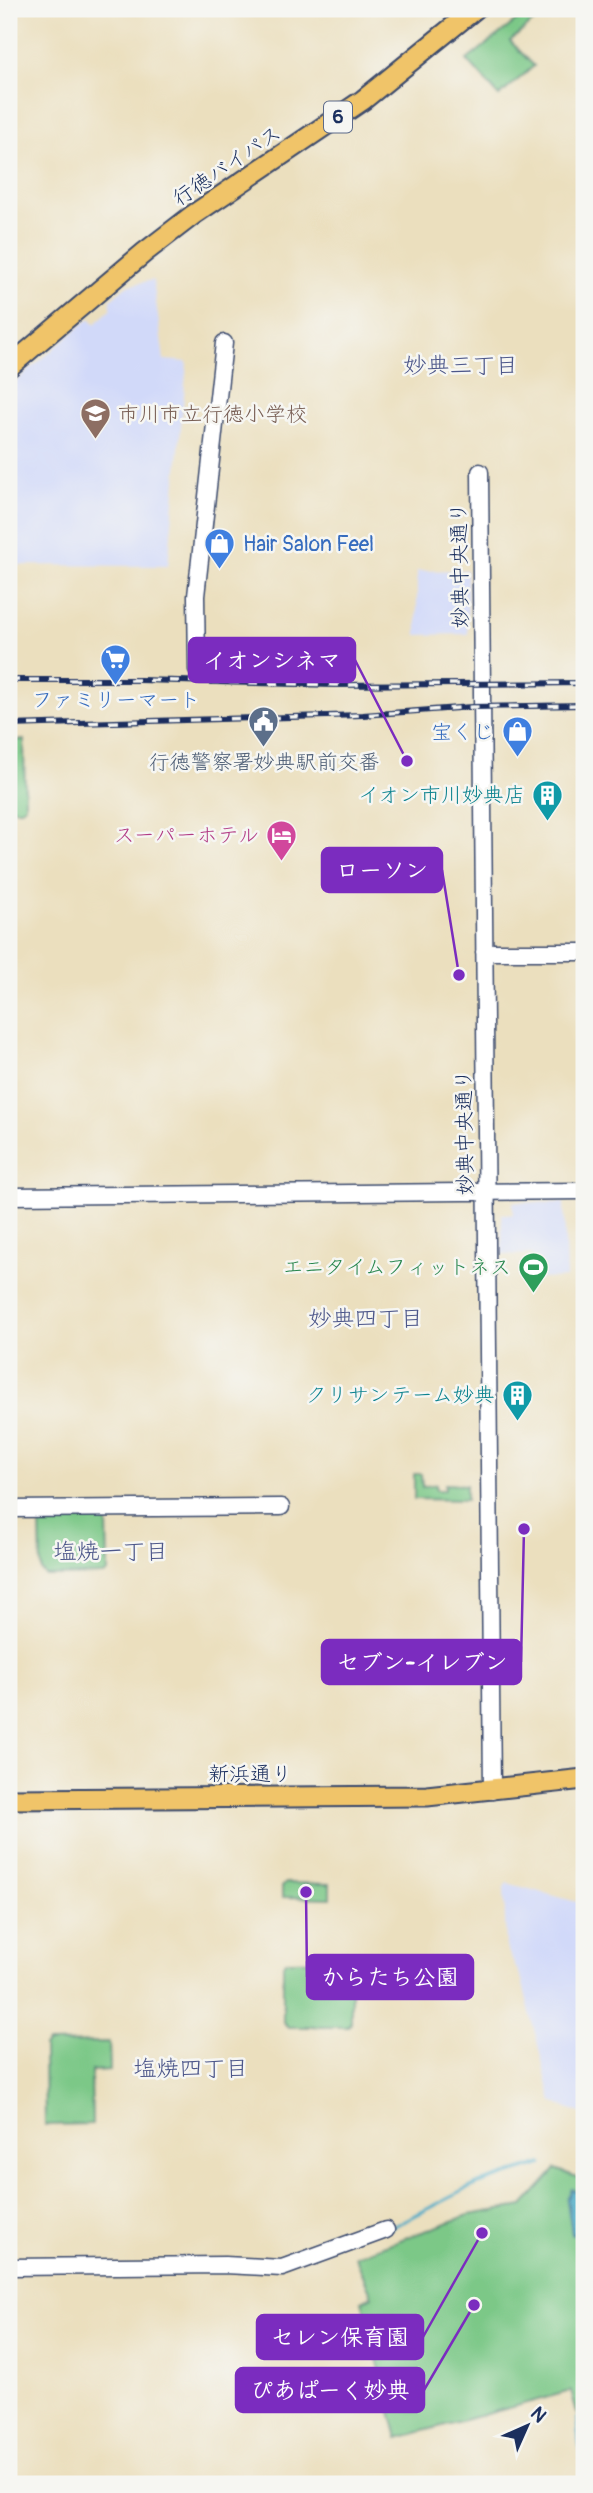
<svg xmlns="http://www.w3.org/2000/svg" width="593" height="2493" viewBox="0 0 593 2493" font-family="Pangolin,'Klee One',sans-serif">
  <style>
    .built { fill: #d1d9f9 }
    .green { fill: #7bc887; stroke: #4b7c72; stroke-width: 2 }
    .water { fill: #46aac6; stroke: #306c92; stroke-width: 2 }
    .lines { fill: none; stroke-linecap: round; stroke-linejoin: round }
    .stream { stroke: #46aac6; stroke-width: 3.5 }
    .minor-casing { stroke: #3a496c; stroke-width: 19 }
    .major-casing { stroke: #3a496c; stroke-width: 23 }
    .minor { stroke: #fff; stroke-width: 16 }
    .major { stroke: #f0c469; stroke-width: 19 }
    .rail-casing { stroke: #1b2f5e; stroke-width: 6 }
    .rail { stroke: #f6f6f2; stroke-width: 3.5; stroke-dasharray: 10; stroke-linecap: butt }
    .labels { text-anchor: middle; dominant-baseline: central; stroke-width: 5; stroke-linejoin: round; paint-order: stroke }
    .shield { fill: #f6f6f2; stroke: #5d6b8a; stroke-width: 2 }
    .shield-label { font-size: 19px; font-weight: bold; fill: #1b2f5e }
    .street-label { font-size: 21px; fill: #1b2f5e; stroke: #f6f6f2 }
    .education-label { font-size: 21px; fill: #785e54; stroke: #f6f6f2; text-anchor: start }
    .shop-label { font-size: 21px; fill: #366cbe; stroke: #f6f6f2; text-anchor: start }
    .service-label { font-size: 21px; fill: #4e5e75; stroke: #f6f6f2 }
    .culture-label { font-size: 21px; fill: #0d838f; stroke: #f6f6f2; text-anchor: end }
    .hotel-label { font-size: 21px; fill: #b23c85; stroke: #f6f6f2; text-anchor: end }
    .leisure-label { font-size: 21px; fill: #27864d; stroke: #f6f6f2; text-anchor: end }
    .neighbourhood-label { font-size: 23px; fill: #4d578a; stroke: #f6f6f2 }
    .leader { fill: none; stroke: #7b2cbf; stroke-width: 2.5 }
    .callout-dot { fill: #7b2cbf; stroke: #f6f6f2; stroke-width: 2.5 }
    .callout { fill: #7b2cbf; stroke: #7b2cbf; stroke-width: 2.5 }
    .callout-label { font-size: 23px; text-anchor: middle; font-weight: bold; fill: #fff }
  </style>
  <rect width="100%" height="100%" fill="#f6f6f2"/>
  <filter id="ink" filterUnits="userSpaceOnUse"><feTurbulence type="fractalNoise" baseFrequency=".0143" numOctaves="2"/><feDisplacementMap in="SourceGraphic" scale="14" xChannelSelector="R" yChannelSelector="G"/><feConvolveMatrix kernelMatrix="1 2 1 2 8 2 1 2 1" color-interpolation-filters="sRGB"/></filter>
  <filter id="wash" filterUnits="userSpaceOnUse"><feTurbulence type="fractalNoise" baseFrequency=".00686" numOctaves="4" result="noise"/><feDisplacementMap in="SourceGraphic" scale="28" xChannelSelector="R" yChannelSelector="G"/><feGaussianBlur stdDeviation="1.57" result="paint"/><feColorMatrix in="noise" values="0 0 0 0 0 0 0 0 0 0 0 0 0 0 0 0 0 1.4 0 .05"/><feComposite in="paint" operator="in"/></filter>
  <g filter="url(#wash)">
    <rect width="100%" height="100%" fill="#ebdfbe"/>
    <path class="built" d="M153,280l11,80 23,2 -19,204 -159,-1v-178l81,-69 5,6 16,-15v-10l15,-13z
      M467,570l1,64 -51,1v-64z
      M513,1202l51,1 2,75 -34,1v-25l-30,1v-41h11z
      M507,1883l77,21v210l-32,-12 -30,-122 -16,-33 -2,-60z"/>
    <path class="green" d="M531,9l17,1 -38,31 24,25 -35,30 -32,-36z
      M9,740h15l1,66 -4,3h-12z
      M414,1474h7l1,13 14,-3v6h9v-6l21,1v15l-52,-1z
      M44,1513h60l3,5 1,54 -4,3 -58,1 -5,-5 -1,-52z
      M286,1883l44,1v14l-48,-1v-10z
      M347,1960l4,4v59l-4,4h-59l-5,-5v-57l3,-4z
      M109,2042l1,28 -19,1 1,53 -47,1 -1,-78 4,-4z
      M556,2169l28,11v242l-4,1 -9,-32 -173,47 -36,-137 10,-5 -17,-40 114,-41 54,-9z"/>
    <path class="water" d="M572,2189l12,5v39l-12,1 -5,-34z"/>
    <g class="lines">
      <path class="stream" d="M390,2228l87,-44 65,-20
        M577,2419l7,65"/>
    </g>
  </g>
  <g filter="url(#ink)">
    <g class="lines">
      <defs>
        <path id="minor" d="M480,472l12,1319
          M197,670l-1,-74 28,-253
          M484,952h100
          M9,1196l575,-5
          M9,1509l272,-2
          M9,2267l216,-2 57,3 104,-38"/>
        <path id="major" d="M9,367l136,-115 48,-37 170,-115 112,-91
          M9,1799l418,-3 157,-17"/>
      </defs>
      <use href="#minor" class="minor-casing"/>
      <use href="#major" class="major-casing"/>
      <use href="#minor" class="minor"/>
      <use href="#major" class="major"/>
      <defs>
        <path id="rail" d="M9,680h131l194,5 250,-2
          M9,725l354,-10 109,-8 112,-2"/>
      </defs>
      <use href="#rail" class="rail-casing"/>
      <use href="#rail" class="rail"/>
    </g>
  </g>
  <defs>
    <symbol id="school-pin" viewBox="-11 -11 22 30"><path d="M0 17L-7.5 6A9.5 9.5 0 1 1 7.5 6Z" fill="#8d6e63" stroke="#f6f6f2"/><path d="M0-5L7-2L0 1L-7-2ZM-4 1L0 2.5L4 1V4Q0 6-4 4Z" fill="#fff"/></symbol>
    <symbol id="shop-pin" viewBox="-11 -11 22 30"><path d="M0 17L-7.5 6A9.5 9.5 0 1 1 7.5 6Z" fill="#3f7fe0" stroke="#f6f6f2"/><path d="M-5-2.5h2.3a2.7 3.5 0 0 1 5.4 0H5L5.5 6h-11ZM-1.5-2.5h3a1.5 2.3 0 0 0-3 0Z" fill="#fff"/></symbol>
    <symbol id="supermarket-pin" viewBox="-11 -11 22 30"><path d="M0 17L-7.5 6A9.5 9.5 0 1 1 7.5 6Z" fill="#3f7fe0" stroke="#f6f6f2"/><path d="M-6-5.5h2.5l.6 2H6L4.5 2H-2.5L-4.4-4H-6ZM-1.5 3.2a1.3 1.3 0 1 0 .1 0ZM3 3.2a1.3 1.3 0 1 0 .1 0Z" fill="#fff"/></symbol>
    <symbol id="civic-pin" viewBox="-11 -11 22 30"><path d="M0 17L-7.5 6A9.5 9.5 0 1 1 7.5 6Z" fill="#5c6f8a" stroke="#f6f6f2"/><path d="M-.6-6.5H3V-4.5H.6V-3L4-1V1h2V6H-6V1h2V-1L-.6-3ZM-1.2 2.5V6h2.4V2.5Z" fill="#fff"/></symbol>
    <symbol id="building-pin" viewBox="-11 -11 22 30"><path d="M0 17L-7.5 6A9.5 9.5 0 1 1 7.5 6Z" fill="#0f9aa8" stroke="#f6f6f2"/><path d="M-4-6H4V6H1V3H-1V6H-4ZM-2.5-4.3h1.7v1.8h-1.7ZM.8-4.3h1.7v1.8H.8ZM-2.5-1h1.7V.8h-1.7ZM.8-1h1.7V.8H.8Z" fill="#fff"/></symbol>
    <symbol id="hotel-pin" viewBox="-11 -11 22 30"><path d="M0 17L-7.5 6A9.5 9.5 0 1 1 7.5 6Z" fill="#d1479c" stroke="#f6f6f2"/><path d="M-6-4.5h1.5V1H6V5H4.5V3h-9V5H-6ZM-4 0a1.8 1.8 0 1 1 3.6 0ZM.5 0V-2.5h3Q6-2.5 6 0Z" fill="#fff"/></symbol>
    <symbol id="stadium-pin" viewBox="-11 -11 22 30"><path d="M0 17L-7.5 6A9.5 9.5 0 1 1 7.5 6Z" fill="#2e9e5b" stroke="#f6f6f2"/><path d="M0-5a6.5 5 0 1 0 0 10a6.5 5 0 1 0 0-10ZM-3.5-1.8h7v3.6h-7Z" fill="#fff"/></symbol>
  </defs>
  <g fill-rule="evenodd">
    <use href="#school-pin" x="78" y="396" width="35" height="47"/>
    <use href="#shop-pin" x="202" y="526" width="35" height="47"/>
    <use href="#supermarket-pin" x="98" y="642" width="35" height="47"/>
    <use href="#civic-pin" x="246" y="704" width="35" height="47"/>
    <use href="#shop-pin" x="500" y="714" width="35" height="47"/>
    <use href="#building-pin" x="530" y="778" width="35" height="47"/>
    <use href="#hotel-pin" x="264" y="818" width="35" height="47"/>
    <use href="#stadium-pin" x="516" y="1250" width="35" height="47"/>
    <use href="#building-pin" x="500" y="1378" width="35" height="47"/>
  </g>
  <g class="labels">
    <rect class="shield" x="324" y="101.5" width="28" height="31" rx="5"/>
    <g class="shield-label">
      <text x="338" y="117">6</text>
    </g>
    <g class="street-label">
      <text transform="translate(227 166) rotate(-34)">行徳バイパス</text>
      <text transform="translate(460 565) rotate(-91)">妙典中央通り</text>
      <text transform="translate(465 1132) rotate(-91)">妙典中央通り</text>
      <text x="250" y="1774">新浜通り</text>
    </g>
    <g class="education-label">
      <text x="118" y="414">市川市立行徳小学校</text>
    </g>
    <g class="shop-label">
      <text x="243" y="544">Hair Salon Feel</text>
      <text x="116" y="700" text-anchor="middle">ファミリーマート</text>
      <text x="494" y="732" text-anchor="end">宝くじ</text>
    </g>
    <g class="service-label">
      <text x="264" y="762">行徳警察署妙典駅前交番</text>
    </g>
    <g class="culture-label">
      <text x="525" y="795">イオン市川妙典店</text>
      <text x="495" y="1395">クリサンテーム妙典</text>
    </g>
    <g class="hotel-label">
      <text x="259" y="835">スーパーホテル</text>
    </g>
    <g class="leisure-label">
      <text x="511" y="1267">エニタイムフィットネス</text>
    </g>
    <g class="neighbourhood-label">
      <text x="461" y="365">妙典三丁目</text>
      <text x="366" y="1318">妙典四丁目</text>
      <text x="111" y="1551">塩焼一丁目</text>
      <text x="191" y="2068">塩焼四丁目</text>
    </g>
  </g>
  <path class="leader" d="M407 761L355 660M459 975L442 870M524 1529L521 1662M306 1892L307 1977M482 2233L423 2337M474 2305L424 2390"/>
  <g class="callout-dot">
    <circle cx="407" cy="761" r="7"/>
    <circle cx="459" cy="975" r="7"/>
    <circle cx="524" cy="1529" r="7"/>
    <circle cx="306" cy="1892" r="7"/>
    <circle cx="482" cy="2233" r="7"/>
    <circle cx="474" cy="2305" r="7"/>
  </g>
  <g class="callout">
    <rect x="189" y="638" width="166" height="44" rx="7"/>
    <rect x="322" y="848" width="120" height="44" rx="7"/>
    <rect x="322" y="1640" width="199" height="44" rx="7"/>
    <rect x="307" y="1955" width="166" height="44" rx="7"/>
    <rect x="257" y="2315" width="166" height="44" rx="7"/>
    <rect x="236" y="2368" width="188" height="44" rx="7"/>
  </g>
  <g class="callout-label">
    <text x="272" y="668">イオンシネマ</text>
    <text x="382" y="878">ローソン</text>
    <text x="422" y="1670">セブン-イレブン</text>
    <text x="390" y="1985">からたち公園</text>
    <text x="340" y="2345">セレン保育園</text>
    <text x="330" y="2398">ぴあぱーく妙典</text>
  </g>
  <rect width="593" height="2493" fill="none" stroke="#f6f6f2" stroke-width="35"/>
  <g transform="translate(527 2426) rotate(45)" stroke="#f6f6f2" stroke-width="5" paint-order="stroke">
  <path d="M0-5L12 26L0 18L-12 26Z" fill="#1b2f5e"/>
  <text y="-10" font-size="19" font-weight="bold" text-anchor="middle" fill="#1b2f5e">N</text>
  </g>
</svg>
